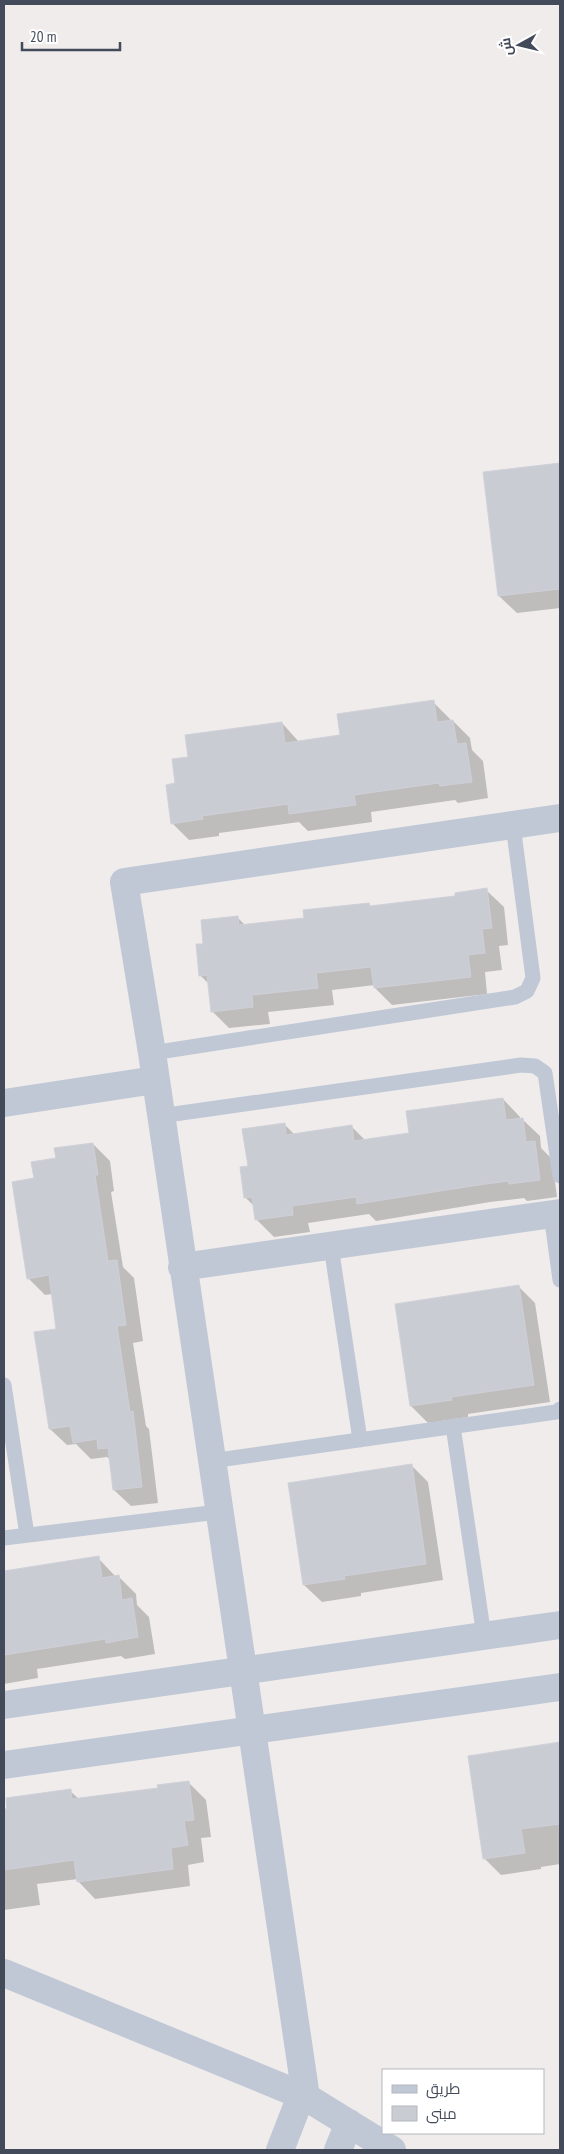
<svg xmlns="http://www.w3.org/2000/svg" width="564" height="2154" viewBox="0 0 564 2154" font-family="'PT Sans Narrow',Cairo,sans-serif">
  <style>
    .shadow { fill: #0003 }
    .building { fill: #caccd4; stroke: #cfd0d8 }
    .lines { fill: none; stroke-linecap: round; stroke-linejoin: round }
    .service { stroke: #c0c8d5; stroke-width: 15 }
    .minor { stroke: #c0c8d5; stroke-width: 28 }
    .tertiary { stroke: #c0c8d5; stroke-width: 28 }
  </style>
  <rect width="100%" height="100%" fill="#efeceb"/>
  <path class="shadow" d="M560,464v144l-43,5 -18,-17 -15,-123z
    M433,702l17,17 1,3 2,-1 17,17 2,12 11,11 5,37 -30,5 -3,-3 -84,12 1,10 -64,9 -9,-9 -80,11v3l-30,4 -17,-17 5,-39 13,-26 92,-35 17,19 42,-5z
    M486,890l18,17 4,38 -9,1 3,24 -17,2 2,22 -95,11 -17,-17v-3l-43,5 2,15 -66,7 2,12 -41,4 -17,-17 -3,-27 -9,-9 4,-30 34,-27 7,7 60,-6 64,-14 3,2 85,-10z
    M503,1099l17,18v2h2l18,17 1,12 11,11 5,38 -30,4 -3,-3 -34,4 -114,19 -7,-7 -61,9 2,9 -36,5 -18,-18 -1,-12 -9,-9 3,-31 35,-43 11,11 56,-9 14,14 46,-6z
    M93,1144l17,17 4,30 -3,1 12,75 11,11 9,63 -10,2 13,83 3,3 9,74 -27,3 -17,-16 -3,-30 -4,-3 -16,2 -15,-15 -9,1 -17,-16 8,-99 -6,-36 -7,1 -17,-17 8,-98 21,-21z
    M518,1286l17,17 15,99 -82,12v3l-40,6 -17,-17z
    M411,1465l17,17 15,98 -82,13v3l-39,6 -18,-17z
    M98,1558l18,19h3l17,17 1,11 12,12 6,37 -30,5 -4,-3 -84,13 1,9 -34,6v-89l3,-1 -3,-22z
    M560,1744v120l-19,3v2l-40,6 -17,-17 -15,-101z
    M188,1782l18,18 5,37 -10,1 3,24 -16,3 2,21 -95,13 -17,-18v-2l-41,5 3,21 -36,5v-101l66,-18 9,8 80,-10z"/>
  <path class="building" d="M560,463v126l-62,7 -15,-124z
    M434,700l3,22 16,-2 4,24 9,-1 6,39 -32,4 -1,-3 -85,12 2,10 -67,9 -1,-10 -86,12 1,3 -32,5 -5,-39 9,-2 -3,-24 16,-2 -3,-22 97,-13 3,21 55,-8 -3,-21z
    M487,888l5,40 -10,1 3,24 -17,2 3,22 -97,11 -3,-21 -55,6 2,15 -66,7 1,12 -42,5 -4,-37 -8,1 -3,-32h7l-2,-24 37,-4 1,9 65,-7 -1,-8 66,-7 1,3 85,-10v-3z
    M503,1098l3,22 17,-2 3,24 9,-1 5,39 -31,4 -1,-3 -36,5 -115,18 -1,-7 -64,9 1,9 -38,5 -3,-23 -8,1 -4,-31 8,-1 -6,-37 43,-6 1,12 66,-10 2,16 55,-8 -3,-22z
    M93,1143l5,32h-3l13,86 9,-1 9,65 -9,1 13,86 3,-1 9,76 -29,3 -5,-42 -10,1 -1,-10 -24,4 -3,-17 -21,3 -15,-97 22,-3 -7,-54 -22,4 -15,-97 22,-4 -3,-16 25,-4 -2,-10z
    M519,1285l15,100 -83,12 1,3 -42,6 -15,-102z
    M412,1464l14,100 -82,12 1,3 -42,6 -15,-102z
    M99,1556l3,22 17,-3 3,25 10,-2 6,39 -32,6v-4l-102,16v-84z
    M560,1742v82l-39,5 4,24 -42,6 -15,-103z
    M189,1781l5,39 -10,1 4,24 -17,3 2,21 -96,13 -3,-22 -70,10v-60l3,-1 -1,-11 65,-9 1,10 86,-11 -1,-3z"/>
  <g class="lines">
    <path class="service" d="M152,1053l363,-56 12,-6 6,-13 -20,-153
      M160,1116l361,-51 14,1 10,7 15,103
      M551,1214l9,66
      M331,1246l29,194
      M4,1385l23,150
      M453,1426l31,210
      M211,1461l345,-49 4,-3
      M4,1538l214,-26"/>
    <path class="minor" d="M4,1103l151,-23
      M182,1267l378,-54
      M4,1973l302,124 86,53
      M306,2097l-154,-1044 -28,-171 436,-64
      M280,2150l21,-54
      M338,2150l11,-27"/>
    <path class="tertiary" d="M4,1705l556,-80
      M4,1765l556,-78"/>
  </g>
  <rect width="564" height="2154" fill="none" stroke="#434b5b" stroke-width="10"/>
  <rect x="382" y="2069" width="162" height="65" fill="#ffffff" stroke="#b4b7bd"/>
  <rect x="392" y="2085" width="25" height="8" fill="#c0c8d5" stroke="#b4b7bd"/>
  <text x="426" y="2094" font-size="15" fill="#434b5b">طريق</text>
  <rect x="392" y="2106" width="25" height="15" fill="#caccd4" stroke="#b4b7bd"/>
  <text x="426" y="2119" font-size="15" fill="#434b5b">مبنى</text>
  <g transform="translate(519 45) rotate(262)" stroke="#ffffff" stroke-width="4" paint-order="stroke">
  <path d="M0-4L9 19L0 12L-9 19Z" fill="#434b5b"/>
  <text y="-8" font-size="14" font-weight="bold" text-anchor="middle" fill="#434b5b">ش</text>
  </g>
  <path d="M22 42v8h98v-8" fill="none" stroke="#434b5b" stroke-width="2.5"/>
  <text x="30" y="42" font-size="15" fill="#434b5b" stroke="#ffffff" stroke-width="4" paint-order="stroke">20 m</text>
</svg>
